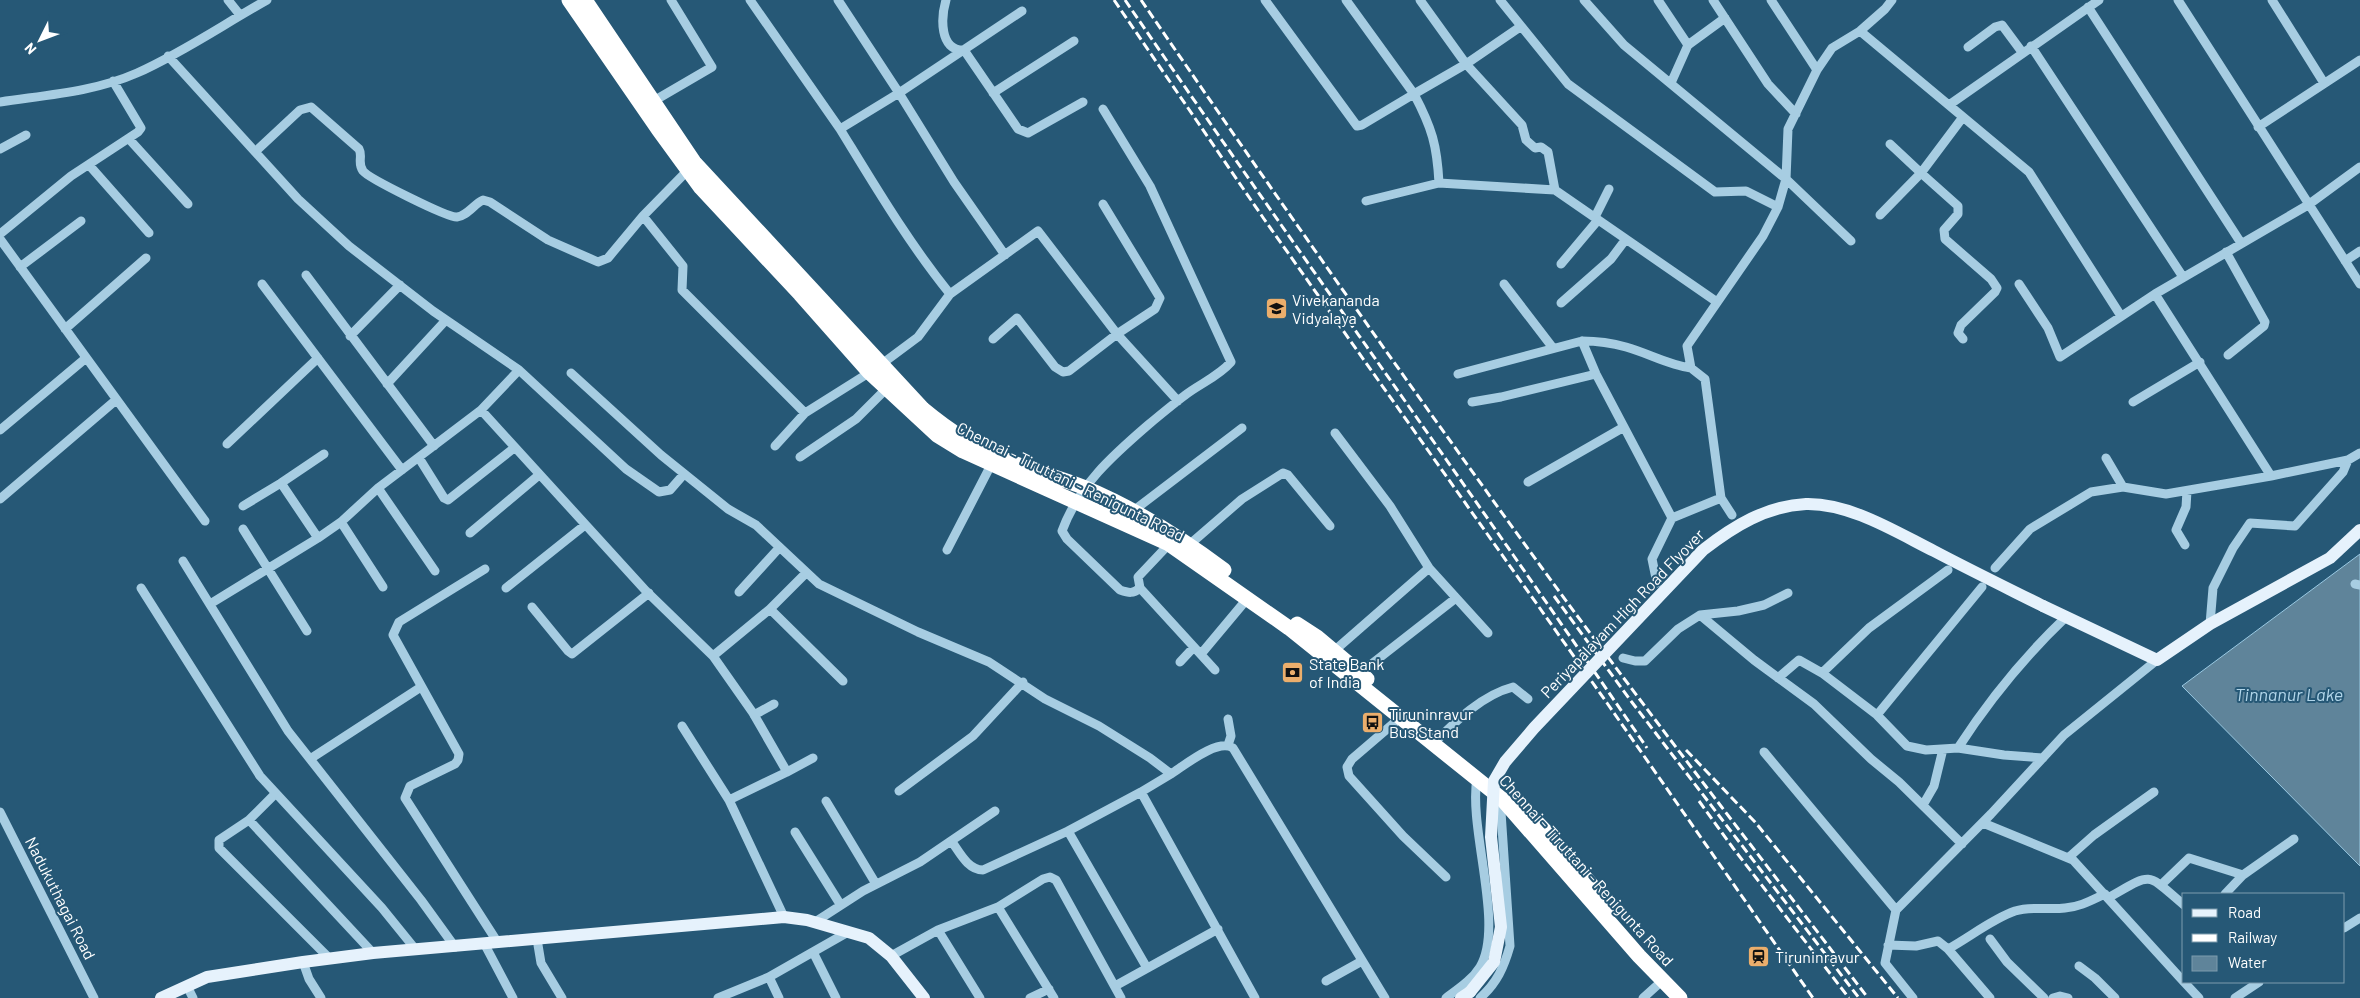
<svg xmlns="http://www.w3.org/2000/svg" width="2360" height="998" viewBox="0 0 2360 998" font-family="Barlow,sans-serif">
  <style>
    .water { fill: #5f849a; stroke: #9bcae3 }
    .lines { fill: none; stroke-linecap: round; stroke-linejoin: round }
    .minor { stroke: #a7cde2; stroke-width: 9 }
    .major { stroke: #e6f2fc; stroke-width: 12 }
    .highway { stroke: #fff; stroke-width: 15 }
    .rail { stroke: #fff; stroke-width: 3; stroke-dasharray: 9 4; stroke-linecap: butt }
    .major-bridge { stroke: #e6f2fc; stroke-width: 12 }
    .labels { text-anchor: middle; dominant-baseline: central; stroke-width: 4; stroke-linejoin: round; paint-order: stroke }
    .poi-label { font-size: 16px; fill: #fff; stroke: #265876; text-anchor: start }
    .street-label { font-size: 16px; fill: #fff; stroke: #265876 }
    .water-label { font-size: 18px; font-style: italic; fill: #b2d6ea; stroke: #265876 }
  </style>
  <rect width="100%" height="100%" fill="#265876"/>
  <path class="water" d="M2360,554v312l-178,-180z"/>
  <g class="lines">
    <path class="minor" d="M228,0l12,15
      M750,0l90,129
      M838,0l61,93 123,-82
      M946,0c-5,17 -7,51 18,50l54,79 10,4 55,-31
      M1265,0l92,126 5,-1 52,-31 -68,-94
      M1420,0l46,64 54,-37
      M1500,0l68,84 147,108 31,-1 32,16
      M1584,0l40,45 162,134 65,62
      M1658,0l30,45
      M1713,0l55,84 28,30
      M1771,0l46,70
      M2178,0l182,284
      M2272,0l52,83
      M2088,7l153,236
      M1860,31l169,141 92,144
      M2031,46l152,231
      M1968,47l27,-20 7,-2 20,27
      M168,56l130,143 51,47 84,65 86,59 107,99 33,23 11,-2 14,-16
      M1671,83l17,-38 37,-27
      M993,93l81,-52
      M0,102c46,-7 94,-10 137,-29 45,-20 87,-49 130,-73
      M652,102l60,-35 -41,-67
      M1949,105l150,-105
      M1103,109l47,77 81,176c-13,15 -32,22 -47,34 -12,9 -24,19 -36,29 -36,31 -69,60 -86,106l5,8 53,51c9,3 13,4 20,-2
      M2258,127l102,-67
      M129,139l59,65
      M0,149l26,-14
      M256,151l44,-41 11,-3 48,42c4,7 -2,14 4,22 5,7 85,47 94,46 10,-1 17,-13 26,-17l7,2 58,38 50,22 10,-4 35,-42
      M89,165l60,68
      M690,168l-47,48 40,50 -1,24 123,123 70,-44 43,-32 32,-43 88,-63 79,103 61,67
      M1439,183c-2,-38 -7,-55 -25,-89l52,-30 56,61 4,15 9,8 6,-1 7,5 7,38
      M1366,201l73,-18 116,7 162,112
      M1880,215l41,-42 -31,-29
      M1595,217l14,-28
      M0,234l71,-58 67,-44 3,-4 -28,-47
      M0,239l205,282
      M2226,252l39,70 -1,4 -36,29
      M2345,261l15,-10
      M1561,264l37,-44
      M20,267l61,-46
      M306,275l128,171
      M262,284l140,186
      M1504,284l49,64
      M2019,284l29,44 12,29 95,-63 153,-89 52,-38
      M950,294c-42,-52 -75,-108 -110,-165l59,-36 55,89 51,73
      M2155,294l116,182
      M1561,303l50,-44 15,-20
      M65,329l81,-71
      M350,336l50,-51
      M993,339l24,-21 38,49 8,5 6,-1 48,-37 38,-25 5,-11 -57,-94
      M1963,339l-5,-6 3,-8 34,-33 2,-4 -6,-9 -46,-40 -1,-9 14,-16v-8l-37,-33 42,-56
      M1582,341l14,33 76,144
      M571,373l90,82 67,54 28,16 63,59 99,48 71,30 56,37 54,27 51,32 21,16 -30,18 114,206
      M1458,374l124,-33c15,0 30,2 44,6 22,6 42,18 65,21
      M387,384l59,-64
      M1472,402l29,-5 95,-23
      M2133,402l67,-40
      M481,410l165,181 67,65 40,57 34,59 -58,28
      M0,430l86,-72
      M227,444l91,-86
      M775,446l30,-33
      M800,457l56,-38 30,-30
      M419,458l25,40 4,2 66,-52
      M2106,458l17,29
      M1528,482l96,-55
      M378,488l57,83
      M0,499l116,-99
      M243,506l38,-23
      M1133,511l109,-83
      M1732,515l-11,-17 -16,-119 -14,-11 -4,-22 76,-110 15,-29 8,-28 2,-50 29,-59 15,-22 28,-17 25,-22 7,-9
      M341,522l42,65
      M243,529l64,102
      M470,533l69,-58
      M318,538l-37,-55 43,-29
      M1172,541l-34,36 2,11 75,82
      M1189,545l53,-46 41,-26 5,2 42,51
      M2185,545l-9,-15 10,-23 1,-16
      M947,550l45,-87
      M183,561l105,170 133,169 34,47
      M1429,568l59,65
      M1995,568l35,-39 61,-37 32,-5 43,7 105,-18 77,-16 12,-7
      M485,569l-86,53 -6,13 66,119 -1,6 -3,4 -45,22 -5,12 93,145
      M1657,583l-5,-24 20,-41 49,-20
      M2355,584l5,1
      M141,588l119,188 122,132 34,42
      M506,588l79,-63
      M739,592l40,-44
      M210,604l108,-66 23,-16 37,-34 103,-78 38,-40
      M532,607l36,44 4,3 77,-61
      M770,609l73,72
      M1700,615l54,45 60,44 57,55 28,23 63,62
      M2210,624l3,-36 20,-40 17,-25 45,3 48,-54 5,-12
      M1334,651l95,-83 -39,-62 -55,-73
      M1201,654l46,-55
      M713,656l57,-47 36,-36
      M1623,658l12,3h10l33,-32 22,-14 38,-4 26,-6 24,-12
      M1180,662l14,-15
      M1360,673l96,-75
      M1822,673l47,-45 79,-58
      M1778,678l21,-18 23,13 55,42 30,31 19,4 32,-2 46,7 39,3
      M754,715l20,-11
      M1877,715l105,-128
      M1401,717l-49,42 -5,8 2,9 54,60 43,41
      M682,726l47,74 55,117
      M1434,743c22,-22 48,-48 79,-56l15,12
      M1228,745l3,-9 -3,-17
      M1958,748c31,-48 67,-92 108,-131
      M1764,752l132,158
      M310,759l111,-72
      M787,772l26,-14
      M1171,774c14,-9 47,-36 62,-26l152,250
      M899,791l74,-55 50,-54
      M275,794l-26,26 -30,20v8l111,111
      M826,801l50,83
      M1923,805l11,-19 9,-37
      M0,812l94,186
      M249,820l124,133
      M1983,823l90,37 111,122
      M1068,831l79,137
      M795,832l45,72
      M952,842c8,11 16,28 31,28l85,-39 73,-39
      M2068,858l26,-23 60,-43
      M2162,884l27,-26 54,17
      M2225,894l18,-19 51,-36
      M2108,898c46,-26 37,-26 76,7
      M998,907l45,-28 7,-2 6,3 65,118
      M815,922l48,-31 57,-29 75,-51
      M2344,928l16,-10
      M938,930l42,68
      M537,939l4,24 21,35
      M1990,939l17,23 37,36
      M485,945l28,53
      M1888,945l28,1 22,-5 10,8
      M813,952l23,46
      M891,956l47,-26 60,-23 56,91
      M303,962l6,17 12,19
      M2079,966l16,12 20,20
      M769,977l79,-45
      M1326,981l36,-20
      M2184,982l15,16
      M187,986l6,12
      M1115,986l103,-57
      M718,998l51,-21 10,21
      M1030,998l19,-9
      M1446,998c12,-9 26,-18 34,-31 25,-42 -12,-138 -3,-189
      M1480,998c17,-15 24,-31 30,-52l-10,-149
      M1643,998l20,-18
      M1913,998l-28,-35 11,-53 95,-96 73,-79 93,-75
      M1990,998l-42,-49c22,-12 44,-30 67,-38 17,-5 33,-1 50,-3 15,-1 27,-8 40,-14
      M2053,998l7,-2 8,2
      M2235,998l24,-16"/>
    <path class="major" d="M2043,606l114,54 53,-36 120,-66 30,-28
      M161,998l46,-21 96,-15 70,-9 411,-36 23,3 62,18 22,18 33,42
      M1461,998l9,-6"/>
    <path class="highway" d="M569,0l89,129 43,59 99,106 69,78 68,63 26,16 206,93 120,84 213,171 137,157 41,42
      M585,0l109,162 229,247c24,20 51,38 80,50 26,11 54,18 80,28 51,21 97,50 141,83
      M1297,624l20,13 50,42
      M1522,807l27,28 63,74"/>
    <path class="rail" d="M1114,0l150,219 343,484 206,295
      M1125,0c172,251 350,497 522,748
      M1141,0c131,191 265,381 401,568 106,145 217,287 326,430
      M1554,596l77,105 228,297
      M1686,750l69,72 143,176
      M1699,801l34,47 116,150"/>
    <path class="major-bridge" d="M1470,992l24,-30 7,-35 -10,-90 3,-56 11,-19 29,-34 169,-178c31,-24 63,-44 103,-46 44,-1 90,28 128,47 36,19 73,37 109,55"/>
  </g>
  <defs>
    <symbol id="school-square" viewBox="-11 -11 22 22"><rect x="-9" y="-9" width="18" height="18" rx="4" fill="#ebae6c" stroke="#265876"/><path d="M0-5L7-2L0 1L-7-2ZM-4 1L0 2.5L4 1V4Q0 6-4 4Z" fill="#111"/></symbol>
    <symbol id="bank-square" viewBox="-11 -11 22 22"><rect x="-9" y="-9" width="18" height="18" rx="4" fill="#ebae6c" stroke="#265876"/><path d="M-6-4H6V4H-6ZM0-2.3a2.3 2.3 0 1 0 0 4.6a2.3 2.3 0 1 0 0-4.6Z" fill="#111"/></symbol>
    <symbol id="bus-square" viewBox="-11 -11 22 22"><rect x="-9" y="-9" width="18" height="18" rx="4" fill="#ebae6c" stroke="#265876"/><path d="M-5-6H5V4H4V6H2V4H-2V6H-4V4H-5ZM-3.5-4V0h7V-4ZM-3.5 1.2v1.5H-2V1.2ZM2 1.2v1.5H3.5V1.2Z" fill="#111"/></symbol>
    <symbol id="station-square" viewBox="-11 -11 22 22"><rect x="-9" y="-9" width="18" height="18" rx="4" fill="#ebae6c" stroke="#265876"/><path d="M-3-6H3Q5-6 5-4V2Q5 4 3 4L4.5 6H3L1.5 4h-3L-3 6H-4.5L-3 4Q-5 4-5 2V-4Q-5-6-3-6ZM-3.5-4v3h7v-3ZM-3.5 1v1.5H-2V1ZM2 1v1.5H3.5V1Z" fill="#111"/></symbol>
  </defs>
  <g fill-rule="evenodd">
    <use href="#school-square" x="1264" y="296" width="25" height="25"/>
    <use href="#bank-square" x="1280" y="660" width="25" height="25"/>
    <use href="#bus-square" x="1360" y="710" width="25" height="25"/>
    <use href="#station-square" x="1746" y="944" width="25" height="25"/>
  </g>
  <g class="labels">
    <g class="poi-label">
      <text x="1292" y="299">Vivekananda<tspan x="1292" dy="18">Vidyalaya</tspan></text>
      <text x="1309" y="663">State Bank<tspan x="1309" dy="18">of India</tspan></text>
      <text x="1389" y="713">Tiruninravur<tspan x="1389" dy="18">Bus Stand</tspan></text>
      <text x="1775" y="956">Tiruninravur</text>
    </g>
    <g class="street-label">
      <text transform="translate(1071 481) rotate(26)">Chennai - Tiruttani - Renigunta Road</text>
      <text transform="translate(1622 613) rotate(-46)">Periyapalayam High Road Flyover</text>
      <text transform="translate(1587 870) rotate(48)">Chennai - Tiruttani - Renigunta Road</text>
      <text transform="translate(61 898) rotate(63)">Nadukuthagai Road</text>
    </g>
    <g class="water-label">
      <text x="2289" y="694">Tinnanur Lake</text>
    </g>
  </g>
  <rect x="2182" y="893" width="162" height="90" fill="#265876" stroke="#7d9bad"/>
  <rect x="2192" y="909" width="25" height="8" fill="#e6f2fc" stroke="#7d9bad"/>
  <text x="2228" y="918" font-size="15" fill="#ffffff">Road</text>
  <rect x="2192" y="934" width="25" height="8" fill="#ffffff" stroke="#7d9bad"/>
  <text x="2228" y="943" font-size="15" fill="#ffffff">Railway</text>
  <rect x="2192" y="956" width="25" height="15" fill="#5f849a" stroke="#7d9bad"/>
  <text x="2228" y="968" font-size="15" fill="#ffffff">Water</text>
  <g transform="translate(40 40) rotate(228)" stroke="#265876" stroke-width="4" paint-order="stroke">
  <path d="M0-4L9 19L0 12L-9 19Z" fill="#ffffff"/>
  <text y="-8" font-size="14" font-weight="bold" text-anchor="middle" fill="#ffffff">N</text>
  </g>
</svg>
